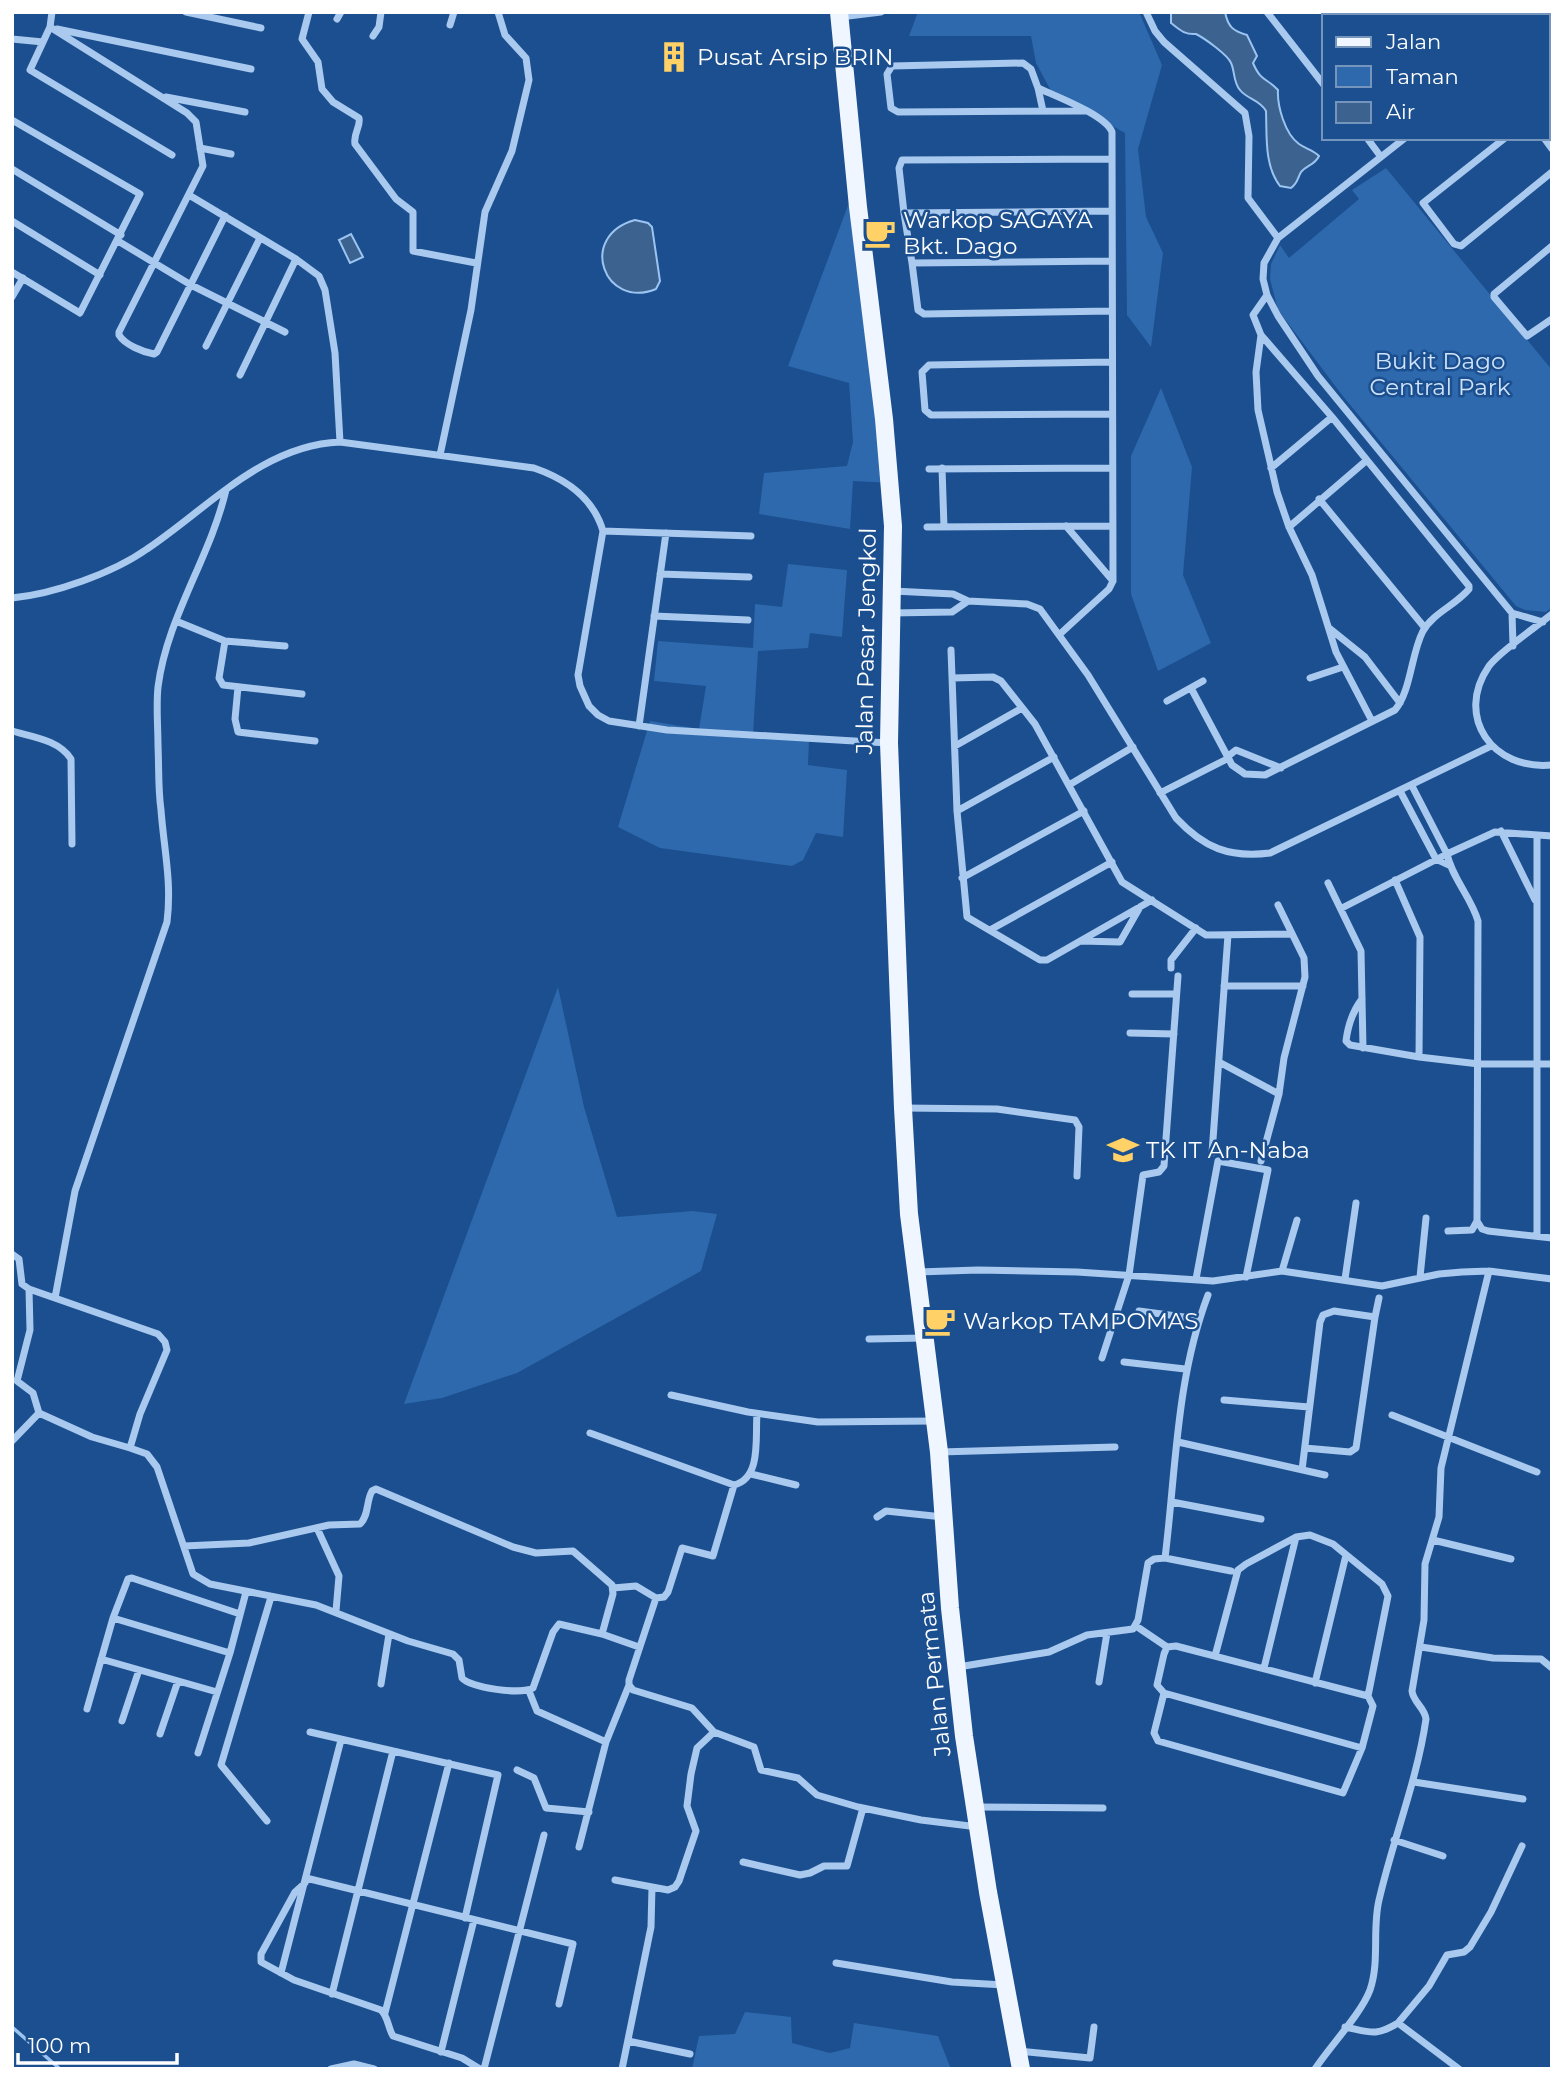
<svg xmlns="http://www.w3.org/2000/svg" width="1564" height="2081" viewBox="0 0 1564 2081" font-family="Montserrat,sans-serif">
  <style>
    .green { fill: #2e69ad }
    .water { fill: #3c6290; stroke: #9cc4f0; stroke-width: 2 }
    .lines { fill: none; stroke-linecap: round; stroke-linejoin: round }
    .stream { stroke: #9cc4f0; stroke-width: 3.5 }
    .minor { stroke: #a9c9ee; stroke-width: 7 }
    .primary { stroke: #f0f6ff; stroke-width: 18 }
    .labels { text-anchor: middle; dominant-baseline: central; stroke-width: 5; stroke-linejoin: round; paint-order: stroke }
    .poi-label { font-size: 23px; fill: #fff; stroke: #1b4f8f; text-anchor: start }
    .park-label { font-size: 23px; fill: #cfe3fa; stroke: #1b4f8f }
    .street-label { font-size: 23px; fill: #fff; stroke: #1b4f8f }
  </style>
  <rect width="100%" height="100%" fill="#1b4f8f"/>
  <path class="green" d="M918,12h221l23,53 -24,84 8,68 17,36 -12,94 -24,-32 -2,-182 -74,-42 -15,-28 -5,-27h-122z
    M1386,168l166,202v237l-6,5 -21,-2 -9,-4 -174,-211 -64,-85 -8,-31 1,-15 9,-19 9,13 70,-59 -7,-9z
    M856,184l35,299 -38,-2 -3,48 -91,-15 5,-41 83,-7 6,-24 -4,-59 -61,-17z
    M1161,388l31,79 -9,108 28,68 -53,28 -27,-77v-138z
    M788,564l59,6 -5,67 -32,-4 -2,15 -50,3 -5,84 56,4 -1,26 39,5 -4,67 -27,-4 -13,27 -11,6 -132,-18 -42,-21 32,-106 49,8 7,-43 -52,-5 4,-40 95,7 2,-44 27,3z
    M558,987l26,120 33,110 76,-6 24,3 -16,57 -184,102 -75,25 -38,6z
    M745,2012l46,5 1,26 38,10 20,-5 4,-25 84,13 13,33h-259l7,-33 36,-2z"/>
  <path class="water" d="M1171,12h54c3,15 8,19 22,23l10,21 -4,7c8,19 14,15 25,27 -1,16 7,44 21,54 7,5 14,6 20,12 -4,9 -12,9 -18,16 -4,7 -3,11 -10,16l-11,-2c-16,-21 -13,-50 -14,-75 -6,-11 -19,-12 -26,-21 -7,-8 -5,-19 -9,-27 -3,-8 -27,-25 -35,-29 -11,1 -16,-4 -25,-11z
    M635,220l13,3 4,4 8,54 -4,8c-52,21 -79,-53 -21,-69z
    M351,234l12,23 -13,6 -11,-23z"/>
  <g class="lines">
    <path class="stream" d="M12,2027l48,42"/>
    <path class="minor" d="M52,12l-2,15 -20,43 142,85
      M186,12l75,16
      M309,12l-7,27 16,23 4,27 11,13 26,16c2,9 -6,15 -4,26l41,55 17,13v39l63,12
      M1146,12l9,19 9,11 81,71 4,23 -1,62 30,40
      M1267,12l57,73
      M1350,12l2,4
      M1431,12l3,4
      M1521,12l2,4
      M1457,16l4,-4
      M840,17l41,-5
      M337,19l4,-7
      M450,25l4,-13
      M50,27l137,86 9,9 7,44 -84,166v3c6,10 24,17 35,19l3,-2 68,-136
      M1548,27l4,-3
      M57,29l194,40
      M373,36l6,-9 2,-15
      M12,39l31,3
      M1038,88l5,23
      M166,97l79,15
      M1548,105l4,-3
      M12,120l128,74 -60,119 -68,-41
      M1367,138l14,19
      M1405,138l-127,100 -14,25 -1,16 4,16 11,21 40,60 194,237 31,9
      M1505,138l-82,65 31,41 7,2 91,-74
      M1544,138l8,11
      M200,148l31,6
      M1111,159l-209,1 -3,8 5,45 208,-2
      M12,169l109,66
      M189,195l107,64 23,17 6,14 10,63 5,89
      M904,213l8,50
      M12,221l88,54
      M118,241l73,44 94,47
      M1552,246l-58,48v3l33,39 25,-17
      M1112,261l-200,2 6,47 6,4 188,-3
      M12,297l11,-19
      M1261,335l-5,37 2,38 19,82 12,35 23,48 24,77 36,69
      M206,346l54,-108
      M1112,362l-183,3 -7,7 3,38 6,5 181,-1
      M240,375l56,-116
      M440,455l31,-145 14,-98 27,-61 17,-71 -3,-22 -21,-23 -7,-23
      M942,468l2,59
      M1271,468l61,-51
      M929,469l183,-1
      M1319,499l106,129
      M1066,526l47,55
      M927,527l186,-1
      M1289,527l78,-67
      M603,531l148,5
      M660,574l89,3
      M893,591l60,3 15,7 59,3 13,5 48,66 88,143c28,30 53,40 94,35l221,-107
      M12,598c42,-4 101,-25 135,-49 61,-41 116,-104 193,-107l194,26c32,11 59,29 69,63l-25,144 2,11 9,20 9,9 11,6 58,9 221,13
      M891,613l61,-1 16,-11
      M1512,613l1,33
      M1552,614c-16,13 -53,38 -63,52 -35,51 4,105 63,99
      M654,616l94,4
      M176,621l49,20 -6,37 4,7 79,9
      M1329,628l36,29 35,46
      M1060,634l49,-45 4,-8 -1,-449c-6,-17 -57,-36 -74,-44l-7,-19 -8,-6 -131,3 -5,8 4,34 7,4 187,-1
      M225,641l60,5
      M951,650l6,161 10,106 73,43h7l105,-60
      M952,678l41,-1 8,4 34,43 87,158 84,53 86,-1
      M1310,678l33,-11
      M238,687l-3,32 3,13 77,9
      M1191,688l41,77 13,9 20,1 130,-65c16,-19 16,-56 28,-79 10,-18 33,-26 46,-42v-3l-137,-169 -71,-82 -8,-20 14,-20
      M1167,701l36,-20
      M639,726l27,-193
      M12,731c21,6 47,9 59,28l1,85
      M955,746l67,-38
      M1227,757l9,-7 45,18
      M1069,785l64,-38
      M1412,786l35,68c5,24 24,43 31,67l-1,300 5,8 6,2 64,7
      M1400,791l36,68 13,6
      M1160,793l67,-34
      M957,811l97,-54
      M1501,831l34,69
      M1537,836v400
      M962,878l122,-67
      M1395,880l25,57 -1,120
      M1328,883l33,68 2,97
      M1342,908l105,-54 48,-22 57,4
      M990,930l122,-68
      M1081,941l39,1 20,-35
      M1171,968v-8l25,-32
      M1224,986h79
      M1132,994h44
      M1362,999c-10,13 -14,26 -16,42l4,4 69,12 60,7h73
      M1130,1033l44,1
      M1219,1062l60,32
      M903,1108l94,1 78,11 4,7 -2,49
      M1212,1153l16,-218
      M1261,1161l18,-67 5,-36 21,-81 -1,-19 -26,-53
      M1448,1231l24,-1 5,-9
      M12,1254l7,5 3,25 7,5 129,45 7,8 2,8 -27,64 -10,34 17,6 10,13 36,107 17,10 106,21 92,36 45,13 6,6 3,18c9,10 59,17 71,10l20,-56 6,-8 43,10 37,13
      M1282,1271l15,-51
      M918,1272l60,-2 99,2 136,9 69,-10 100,15 57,-12 23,-2 27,-1 63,8
      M1420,1277l6,-59
      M1196,1279l22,-118 50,9 -22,107
      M1345,1279l11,-76
      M29,1289l1,41 -13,51 16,12 6,20
      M55,1298l20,-107 92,-269c5,-40 -3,-72 -6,-112 -3,-21 -2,-43 -3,-64 0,-19 -2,-40 0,-59 9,-70 52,-129 68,-197
      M1139,1311l60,8
      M1375,1317l4,-19
      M869,1339l56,-1
      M1102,1358l27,-83 14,-100 16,-3 5,-6 14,-190
      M1124,1362l61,7
      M671,1395l77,17 70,10 117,-1
      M1224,1400l85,7
      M39,1413l53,24 38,11
      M1392,1415l145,57
      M590,1433l144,52c28,-7 21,-48 23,-71
      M12,1441l27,-28
      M1178,1442l147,33
      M940,1452l175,-5
      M1302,1470l18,-148 3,-7 11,-4 41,6 -19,131 -6,4 -45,-4
      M751,1474l45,11
      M1172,1502l89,17
      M877,1517l9,-6 57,6
      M317,1528l22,48 -3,35
      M1433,1540l78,19
      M184,1546l65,-3 80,-18 31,-1c9,-8 6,-23 12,-33l4,-2 137,58 23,6 37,-2 39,34 1,9 -11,40
      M1165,1558c11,-88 11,-179 43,-263
      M613,1588l23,-2 20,12 8,-1 4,-5 14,-44 31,8 21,-71
      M656,1598l-27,82v5l4,5 59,18 22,24 40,15 7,23 37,8 19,17 41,12 63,13 57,7
      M113,1618l117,35
      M1136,1626l31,21
      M1421,1647l72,11 48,1 11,9
      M101,1659l116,33
      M958,1667l91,-15 38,-17 46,-6 5,-9 10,-57 6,-4 11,-1 66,13
      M1264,1668l32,-131
      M1099,1682l8,-49
      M1315,1683l31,-128
      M381,1684l8,-50
      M529,1691l8,20 69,31
      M1164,1693l-10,40 4,8 185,52 19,-45 11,-42 -5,-10 20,-100 -6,-12 -49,-40 -23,-9 -14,2 -50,27 -8,6 -23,86
      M87,1709l26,-91 15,-39 4,-1 108,36
      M122,1721l17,-51
      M310,1732l188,43 -33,143
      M160,1734l18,-53
      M1362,1748l-198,-55 -7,-8 7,-31 3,-7 9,-1 192,50
      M198,1753l32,-100 16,-61
      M517,1770l17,8 12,30 43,4
      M1414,1782l109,17
      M975,1807l128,1
      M267,1821l-46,-56 50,-168
      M1394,1840l49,16
      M579,1847l27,-105 23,-57
      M743,1862l57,13 10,-2 14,-7h23l16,-58
      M306,1878l267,66 -14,60
      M615,1880l53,10 7,-3 4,-6 17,-50 -9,-25 4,-32 6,-26 17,-16
      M305,1883l-10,9 -34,62v8l33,18 87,30c7,6 7,18 12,26l69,22 18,11
      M836,1963l116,19 52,3
      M281,1973l60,-233
      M332,1994l61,-243
      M385,2013l64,-250
      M1398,2023l31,-37 18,-31 17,-3 6,-5 21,-35 31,-66
      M1345,2027c25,5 30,10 53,-4l61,46
      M628,2041l62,13
      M1018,2051l72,7 4,-31
      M441,2052l33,-132
      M331,2069l23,-5 20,5
      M484,2069l60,-234
      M622,2069l29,-142 1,-40
      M1315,2069c15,-23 46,-55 55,-79 10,-29 2,-61 9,-90 14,-61 38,-119 47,-181 -1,-11 -13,-17 -14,-28l12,-71 1,-56 14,-47 2,-49 48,-197"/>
    <path class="primary" d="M839,12l19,195 26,212 9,107 -4,217 14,365 6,106 30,238 11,156 14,128 24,156 33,177"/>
  </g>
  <defs>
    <symbol id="building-bare" viewBox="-9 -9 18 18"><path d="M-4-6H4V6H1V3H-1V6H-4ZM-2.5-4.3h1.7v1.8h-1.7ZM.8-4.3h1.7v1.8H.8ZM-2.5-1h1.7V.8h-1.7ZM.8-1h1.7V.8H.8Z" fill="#ffd166" stroke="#1b4f8f" stroke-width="2.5" paint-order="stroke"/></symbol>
    <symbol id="cafe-bare" viewBox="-9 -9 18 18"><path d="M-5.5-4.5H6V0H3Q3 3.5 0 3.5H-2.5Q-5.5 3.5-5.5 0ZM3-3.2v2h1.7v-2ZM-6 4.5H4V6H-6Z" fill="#ffd166" stroke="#1b4f8f" stroke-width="2.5" paint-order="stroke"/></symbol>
    <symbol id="school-bare" viewBox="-9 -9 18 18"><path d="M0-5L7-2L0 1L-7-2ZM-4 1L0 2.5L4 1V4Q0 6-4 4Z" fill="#ffd166" stroke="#1b4f8f" stroke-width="2.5" paint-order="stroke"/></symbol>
  </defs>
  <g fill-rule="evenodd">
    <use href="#building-bare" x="652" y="35" width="44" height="44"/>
    <use href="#cafe-bare" x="858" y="211" width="44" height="44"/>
    <use href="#school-bare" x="1101" y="1128" width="44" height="44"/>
    <use href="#cafe-bare" x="918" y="1299" width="44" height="44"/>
  </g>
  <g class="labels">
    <g class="poi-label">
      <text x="697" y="57">Pusat Arsip BRIN</text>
      <text x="903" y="220">Warkop SAGAYA<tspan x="903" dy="26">Bkt. Dago</tspan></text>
      <text x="1146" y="1150">TK IT An-Naba</text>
      <text x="963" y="1321">Warkop TAMPOMAS</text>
    </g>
    <g class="park-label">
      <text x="1440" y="361">Bukit Dago<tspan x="1440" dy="26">Central Park</tspan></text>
    </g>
    <g class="street-label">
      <text transform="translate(866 641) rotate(-89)">Jalan Pasar Jengkol</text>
      <text transform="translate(934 1674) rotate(-96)">Jalan Permata</text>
    </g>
  </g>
  <rect width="1564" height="2081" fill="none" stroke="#ffffff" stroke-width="28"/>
  <rect x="1322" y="14" width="228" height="126" fill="#1b4f8f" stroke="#7695bc" stroke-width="2"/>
  <rect x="1336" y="37" width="35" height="10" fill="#f0f6ff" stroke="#7695bc" stroke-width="2"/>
  <text x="1386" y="49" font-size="21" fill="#ffffff">Jalan</text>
  <rect x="1336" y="66" width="35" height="21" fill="#2e69ad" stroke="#7695bc" stroke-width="2"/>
  <text x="1386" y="84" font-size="21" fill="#ffffff">Taman</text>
  <rect x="1336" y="102" width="35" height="21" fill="#3c6290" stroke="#7695bc" stroke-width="2"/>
  <text x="1386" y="119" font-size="21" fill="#ffffff">Air</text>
  <path d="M18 2053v10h159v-10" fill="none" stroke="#ffffff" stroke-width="3.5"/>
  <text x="28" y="2053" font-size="21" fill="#ffffff" stroke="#1b4f8f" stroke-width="5" paint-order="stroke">100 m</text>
</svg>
